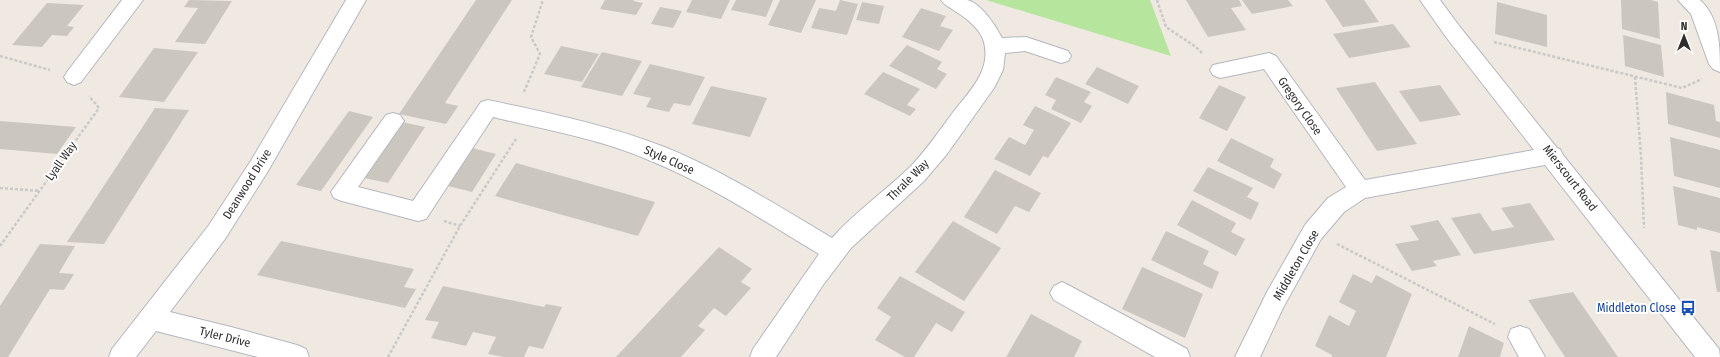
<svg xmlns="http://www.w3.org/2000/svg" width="1720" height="357" viewBox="0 0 1720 357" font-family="'Fira Sans Condensed',sans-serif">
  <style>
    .green { fill: #b6e59e }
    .building { fill: #cbc7bf }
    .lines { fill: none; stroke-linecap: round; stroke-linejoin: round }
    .minor-casing { stroke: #b4b7c1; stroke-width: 2 }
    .path { stroke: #c9c9c9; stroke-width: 2.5; stroke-dasharray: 3 2; stroke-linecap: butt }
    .minor { fill: #fff; fill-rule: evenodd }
    .labels { text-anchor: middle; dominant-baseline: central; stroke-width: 4; stroke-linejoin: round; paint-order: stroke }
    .street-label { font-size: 12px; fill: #2e2e2e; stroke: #fff }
    .transit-label { font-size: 12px; fill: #164399; stroke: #fff; text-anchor: end }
  </style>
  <rect width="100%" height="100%" fill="#efe9e1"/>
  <path class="green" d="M986,0h164l21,56z"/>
  <path class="building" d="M189,0l43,1 -27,43 -30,-2 23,-34 -14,-1z
    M476,0h36l-67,103 13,3 -12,18 -47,-10z
    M605,0h29l-1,1 10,2 -7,12 -36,-6z
    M692,0h38l-9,19 -35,-7z
    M736,0h37l-7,17 -35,-7z
    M780,0h36l-15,33 -33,-8z
    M840,0l18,4 -11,31 -36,-7 8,-20 17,3z
    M1186,0h53l3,6 -11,2 15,22 -38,7z
    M1242,0h46l5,6 -41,8z
    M1325,0h39l15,22 -36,5z
    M1621,0h30l7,2 2,37 -38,-10z
    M862,2l22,4 -5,18 -23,-4z
    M1497,2l50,13v32l-52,-13z
    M47,3l37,2 -17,21 7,1 -7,9 -15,-1 -10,12 -30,-2z
    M660,7l22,4 -9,17 -22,-4z
    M921,8l25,8 -6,10 13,4 -14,21 -37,-14z
    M1393,24l18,23 -62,11 -16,-24z
    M1623,35l38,10 3,32 -39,-11z
    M907,45l35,17 -5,7 10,5 -11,15 -47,-23z
    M561,46l38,8 -17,28 -38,-8z
    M154,48l44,4 -34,50 -45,-5z
    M602,52l40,9 -20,35 -41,-9z
    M650,64l55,13 -15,29 -16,-3 -5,9 -23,-5 5,-9 -18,-4z
    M1097,67l42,19 -11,18 -43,-20z
    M883,72l37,17 -13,16 9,4 -6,7 -46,-22z
    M1056,77l35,15 -7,10 8,4 -11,17 -30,-14 5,-9 -11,-5z
    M1375,82l22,33 20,29 -40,7 -41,-63z
    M1219,85l27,12 -19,34 -28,-13z
    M1440,85l21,30 -41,7 -21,-31z
    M711,86l56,12 -17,39 -58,-13z
    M1666,92l48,13 2,16 4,1v16l-52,-14z
    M1035,106l36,17 -23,35 -5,-2 -13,20 -36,-17 15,-22 16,8 9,-15 -11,-5z
    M155,108l34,2 -85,134 -37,-2z
    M349,111l24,6 -52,74 -25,-6z
    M0,121l76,6 -19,27 -57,-5z
    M402,122l23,5 -37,56 -24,-5z
    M1670,137l50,13v38l-46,-12z
    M1231,138l43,21 -4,8 12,7 -8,15 -57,-28z
    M472,148l24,6 -24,38 -24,-6z
    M516,163l139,39 -17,34 -143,-40z
    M1208,167l45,21 -6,9 12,6 -8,17 -58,-29z
    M995,170l46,23 -12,19 -14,-6 -18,28 -33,-17z
    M1673,186l47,12v35l-23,-6v3l-19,-5z
    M1192,200l44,23 -5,9 14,7 -9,17 -59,-31z
    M1530,203l25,37 -81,14 -23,-36 29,-5 12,18 22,-4 -13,-19z
    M1438,220l23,35 -28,6 4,5 -25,5 -17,-27 24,-4 -9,-14z
    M953,221l48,27 -37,53 -49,-29z
    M1166,231l43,20 -6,13 16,8 -7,17 -61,-29z
    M281,241l133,28 -10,18 12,2 -11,19 -148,-33z
    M40,244l35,2 -16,27 15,1 -10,16 -14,-1 -42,68h-8v-51z
    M719,247l33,22 -11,13 10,6 -25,28 -12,-8 -16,18 7,4 -24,27h-65z
    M1710,250l10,2v40h-3z
    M1142,267l61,27 -18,44 -63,-29z
    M1353,274l19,9 4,-8 36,19 -26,63h-54v-2l-17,-9 14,-31 20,11 7,-15 -17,-9z
    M900,276l65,36 -13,20 -16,-9 -22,34h-9l-30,-17 16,-23 -14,-9z
    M443,286l101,21 2,-3 16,3 -19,42 -14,-3 -5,11h-20l-16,-3 8,-17 -23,-5 -7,14 -35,-8 8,-16 -14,-2z
    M1573,292l45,65h-53l-37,-57z
    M1031,314l51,27 -8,16h-68z
    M1469,326l35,17 -4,14h-42z"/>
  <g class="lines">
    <defs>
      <path id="minor" d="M122,0h21l-62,82 -7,3 -7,-3 -3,-5 3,-5z
        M346,0h20l-98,171 -43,68 -55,73 61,15 66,18 9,4 3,8h-51l-102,-26 -20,26h-27l3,-8 97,-124 43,-66z
        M941,0c8,0 18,0 26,0 14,3 29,26 35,38l24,-1 42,14 3,5 -3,5 -7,2 -36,-12 -20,2 -2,17 -9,18 -47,66 -23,27 -73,67 -28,37 -47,72h-26l3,-8 66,-95c-55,-33 -109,-69 -168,-93 -50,-22 -105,-31 -158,-44l-67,102 -8,2 -76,-20 -8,-3 -3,-6 55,-77 7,-2 7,2 4,6 -46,66 55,14 68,-99 7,-2c60,13 121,25 179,48 58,24 111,58 165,90 23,-26 52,-46 77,-70 17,-17 30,-37 45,-57 17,-21 39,-43 29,-72 -5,-12 -17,-21 -28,-28 -5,-4 -10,-5 -14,-11z
        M1420,0h20l20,27 97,121 3,1 3,6 156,194 1,8h-25l-150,-192 -180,33 -21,14 -23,27 -38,69 -23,49h-25l32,-65 38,-67 23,-27 18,-11 -82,-118 -44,9 -7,-3 -3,-5 3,-5 56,-12 7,3 89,124 169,-30 -88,-113z
        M1678,0h22c20,18 20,47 20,72l-7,-3 -4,-5 -18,-50z
        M1062,282l8,4 117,63 3,8h-35l-101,-57 -4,-7 4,-7z
        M1520,326l9,3 16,28h-26l-11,-20 3,-8z"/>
    </defs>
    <use href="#minor" class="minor-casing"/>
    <path class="path" d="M1157,0l9,27 30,20 7,7
      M1494,42l188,46 20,-9
      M0,56l50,14
      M1635,77l6,79 3,72
      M524,92l16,-38 -9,-17 12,-37
      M0,188l40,3
      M444,221l16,5
      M1337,244l158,80
      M0,246l99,-138 -10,-12
      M388,357l72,-131 56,-87"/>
    <use href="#minor" class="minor"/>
  </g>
  <defs>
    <symbol id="bus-bare" viewBox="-9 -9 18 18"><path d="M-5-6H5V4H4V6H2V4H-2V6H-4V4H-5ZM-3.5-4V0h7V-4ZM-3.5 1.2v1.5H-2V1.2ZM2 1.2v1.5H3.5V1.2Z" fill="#1a4fb4" stroke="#fff" stroke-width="2.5" paint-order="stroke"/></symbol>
  </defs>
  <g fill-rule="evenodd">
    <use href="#bus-bare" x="1677" y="297" width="22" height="22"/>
  </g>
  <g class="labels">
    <g class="street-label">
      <text transform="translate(1300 106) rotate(55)">Gregory Close</text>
      <text transform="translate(669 160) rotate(24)">Style Close</text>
      <text transform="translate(61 161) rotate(-55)">Lyall Way</text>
      <text transform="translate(1570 178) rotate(52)">Mierscourt Road</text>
      <text transform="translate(908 180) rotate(-45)">Thrale Way</text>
      <text transform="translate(247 184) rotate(-58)">Deanwood Drive</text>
      <text transform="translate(1296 265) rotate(-60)">Middleton Close</text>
      <text transform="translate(225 337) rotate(14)">Tyler Drive</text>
    </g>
    <g class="transit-label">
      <text x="1676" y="308">Middleton Close</text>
    </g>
  </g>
  <g transform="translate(1684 36)" stroke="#ffffff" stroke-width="3" paint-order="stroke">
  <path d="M0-3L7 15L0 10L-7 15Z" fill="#2e2e2e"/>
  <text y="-6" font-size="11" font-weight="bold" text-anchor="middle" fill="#2e2e2e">N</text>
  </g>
</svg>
